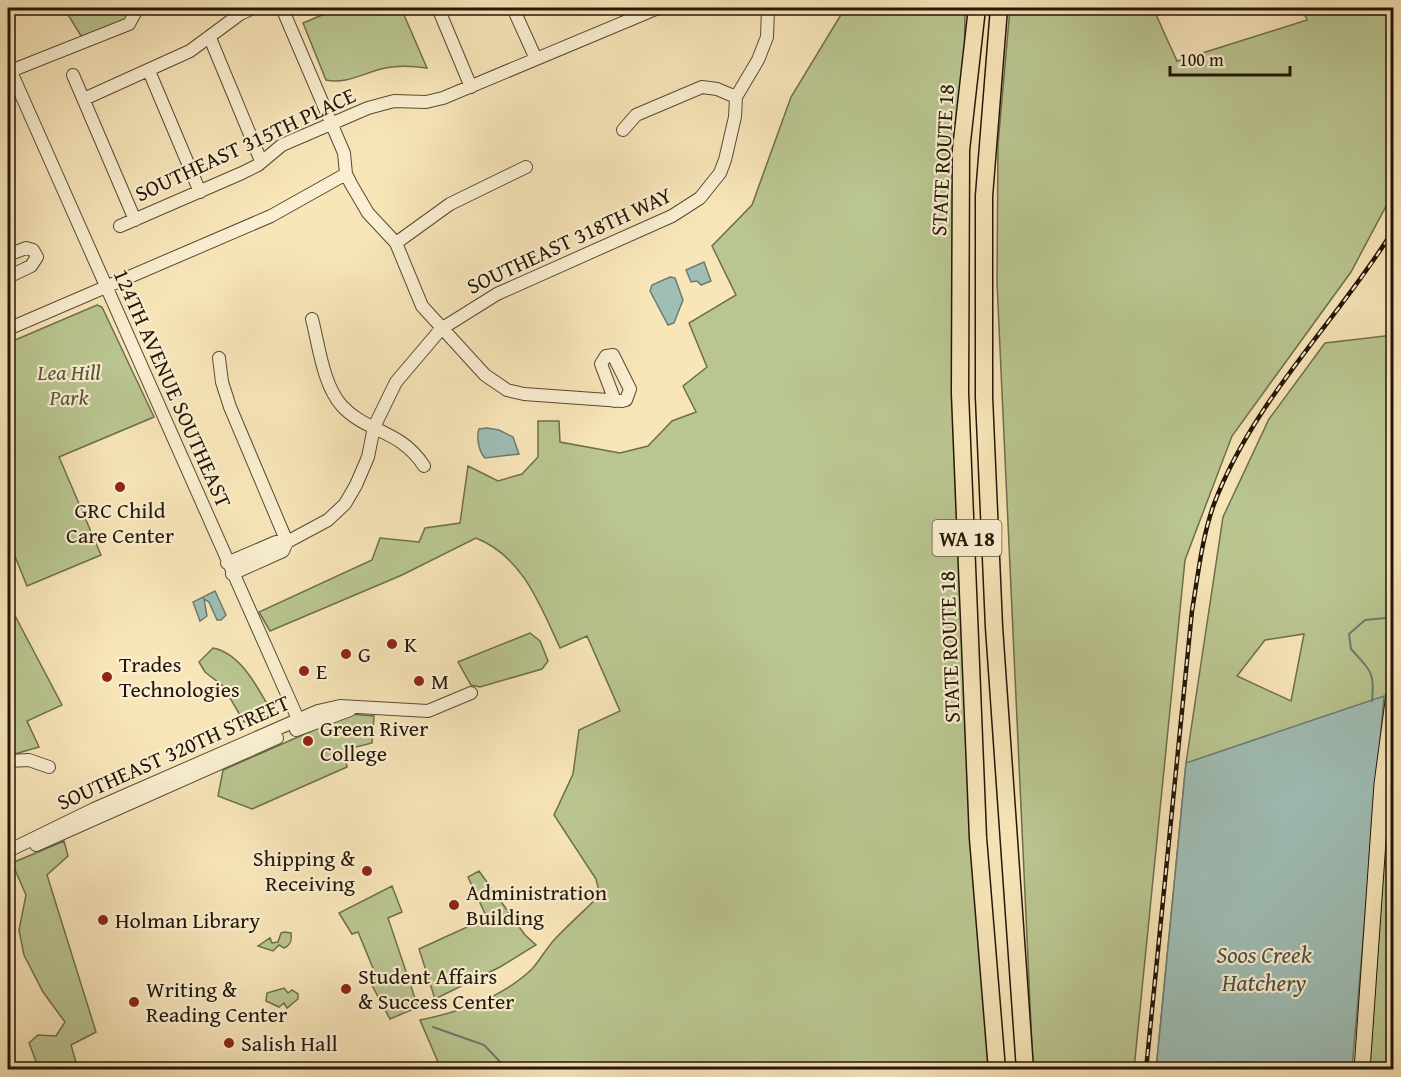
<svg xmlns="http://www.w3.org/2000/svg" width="1401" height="1077" viewBox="0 0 1401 1077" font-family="'Gentium Book Plus',serif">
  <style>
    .green { fill: #bac691; stroke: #6e6e4c; stroke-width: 1.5; fill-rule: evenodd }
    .water { fill: #9fbeb6; stroke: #6d7b70; stroke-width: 1.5 }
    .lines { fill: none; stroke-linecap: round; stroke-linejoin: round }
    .stream { stroke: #6d7b70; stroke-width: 2 }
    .minor-casing { stroke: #584a33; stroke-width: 14 }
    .major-casing { stroke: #231606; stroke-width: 17 }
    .highway-casing { stroke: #231606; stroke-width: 19 }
    .minor { stroke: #faefd2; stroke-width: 12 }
    .major { stroke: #f8e6b9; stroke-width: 15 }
    .highway { stroke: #f8e6b9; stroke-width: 16 }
    .rail-casing { stroke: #231606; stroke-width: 4.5 }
    .rail { stroke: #faefd2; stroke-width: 2; stroke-dasharray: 7; stroke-linecap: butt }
    .poi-dot { fill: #8f2418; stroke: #faefd2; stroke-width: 2 }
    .labels { text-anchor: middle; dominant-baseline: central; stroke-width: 4.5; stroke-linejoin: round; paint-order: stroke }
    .shield { fill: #faefd2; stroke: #645743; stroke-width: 1.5 }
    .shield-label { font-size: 21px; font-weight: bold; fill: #231606 }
    .street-label { font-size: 22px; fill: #231606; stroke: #faefd2 }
    .park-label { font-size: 22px; font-style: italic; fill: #585437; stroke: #faefd2 }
    .poi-label { font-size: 22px; fill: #231606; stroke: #faefd2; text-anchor: start }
    .water-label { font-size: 24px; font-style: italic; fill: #4e5144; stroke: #faefd2 }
  </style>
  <rect width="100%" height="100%" fill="#f8e6b9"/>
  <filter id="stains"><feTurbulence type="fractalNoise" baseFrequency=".00333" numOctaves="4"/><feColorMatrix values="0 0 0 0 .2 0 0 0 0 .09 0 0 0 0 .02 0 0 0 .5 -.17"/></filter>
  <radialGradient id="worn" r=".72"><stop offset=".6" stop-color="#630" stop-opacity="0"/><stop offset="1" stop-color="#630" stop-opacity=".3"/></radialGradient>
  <path class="green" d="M64,8h64l-1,11 -36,16 -10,1z
    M339,8h62l26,60c-14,-2 -27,-3 -42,0 -20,4 -39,17 -59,12l-23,-57z
    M845,8h120l-6,554 34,507h-552l-21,-49c39,-8 83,-23 112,-51 8,-9 14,-20 22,-29 15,-16 31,-30 46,-45l-4,-16 -42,-64 19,-41 6,-44 41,-19 -33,-75 -27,12c-20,-43 -37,-91 -84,-110l-74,37 -132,56 -11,-19 113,-52 8,-22 39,4 6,-14 35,-5 8,-57 30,15 24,-7 16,-17v-36h21l1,21 60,11 28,-7 24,-25 24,-9 -13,-26 24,-19 -18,-44 47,-28 -24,-49 40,-41 39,-108z
    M1010,8h143l24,53 130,-41 -5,-12h91v185l-42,79 -119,164 -47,124 -51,509h-101l-36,-786 1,-138z
    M97,305l5,2 52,110 -95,40 42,98 -74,31 -19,-47v-196z
    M1393,335l1,340 -10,37 -7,72 -221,286 30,-307 37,-246 46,-98 56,-76zM1304,634l-13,67 -54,-25 28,-36z
    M12,610l50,95 -35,16 12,26 -31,9v-100l5,-3 -5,-20v-20z
    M530,633l10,8 8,20 -6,8 -62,18 -9,-2 -13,-23z
    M213,648c27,5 44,38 57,61l-7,9 -19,4 -21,-36 -18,-14 -6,-10z
    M350,714l24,2 -2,27 -28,7 3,17 -95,42 -34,-13 5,-26z
    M1393,738v331l-24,1 20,-286z
    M64,841l4,15 -21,19 49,157 -25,13 7,24h-39l-10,-26 9,-8 18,1 9,-14 -22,-30 -19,-37 -5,-25 7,-35 -14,-32z
    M479,871l46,64 11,10 -36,22 -65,32 -16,-50 68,-31 -19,-41z
    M392,886l10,26 -14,6 30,89 -28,12 -23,-43 8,-3 -17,-41 -6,2 -13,-21z
    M284,932l7,1c1,7 0,12 -7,15l-5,-3 -6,6 -15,-5 12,-8 2,5 6,-1 3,-9z
    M284,988l4,5 4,-3 6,4v5l-11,9 -3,-5 -5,4 -13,-6 1,-8z"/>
  <path class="water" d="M704,262l7,19 -10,4 -4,-4 -6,1 -5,-12z
    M670,277l5,1 8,22 -9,23 -6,2 -18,-34 2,-6z
    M487,428l12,2 14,7 6,17 -34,4c-6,-6 -9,-21 -6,-29z
    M215,591l11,24 -5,5h-4l-8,-18 -5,-3 3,17 -7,5 -7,-19z
    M1384,696l-32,373 -196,1 30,-307z"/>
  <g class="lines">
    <path class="stream" d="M1372,701c3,-30 -2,-31 -21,-52l-2,-15 16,-14 21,-2 8,-12
      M433,1027l51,18 24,25"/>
    <defs>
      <path id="minor" d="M282,8l62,145 2,21 5,10 17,29 28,30 26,63 63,69 22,15 17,4 98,7 4,-1 4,-11 -17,-34 -7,1 -5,8 14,37
        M438,8l33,79
        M513,8l23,51
        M210,38l51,123
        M8,65l294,663
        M149,71l51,121
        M8,72l121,-48 6,-11 -2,-5
        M73,75l62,145
        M84,99l106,-48 50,-37 13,-6
        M623,130l13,-15 66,-28 15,2 19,8
        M120,226l122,-53 16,-8 24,-20 86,-37 26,-7 32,1 17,-4 215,-90
        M396,243l54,-39 76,-37
        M8,255l18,-7 7,2 4,7 -6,9 -23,11
        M312,319c7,27 11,66 30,87 25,27 58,23 82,60
        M8,329l263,-113 75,-42
        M219,358l3,24 8,25 57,135
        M227,563l49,-21h11l41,-22 17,-16 11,-19 12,-28 6,-30 22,-45 45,-53 56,-35 175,-78 28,-18 20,-25 5,-13 10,-43 1,-20 22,-37 9,-23 1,-29
        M232,574l51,-23 4,-9
        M296,730l54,-20
        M8,761l21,-1 20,7
        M36,845l241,-107
        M8,851l86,-42 224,-98 22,-5 88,5 43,-18"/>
      <path id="major" d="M1362,1070l20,-286 12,-90"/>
      <path id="highway" d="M977,8l-16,142 -1,243 18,445 19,232
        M999,8l-15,188v201l10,230 31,443"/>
    </defs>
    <use href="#minor" class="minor-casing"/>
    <use href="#major" class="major-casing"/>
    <use href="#highway" class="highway-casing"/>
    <use href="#minor" class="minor"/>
    <use href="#major" class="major"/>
    <use href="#highway" class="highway"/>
    <defs>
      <path id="rail" d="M1146,1070l46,-459c6,-36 10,-74 22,-107 40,-105 122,-181 180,-275"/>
    </defs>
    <use href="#rail" class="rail-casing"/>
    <use href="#rail" class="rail"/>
  </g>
  <g class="poi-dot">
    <circle cx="120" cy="487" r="6"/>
    <circle cx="392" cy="644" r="6"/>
    <circle cx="346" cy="654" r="6"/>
    <circle cx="304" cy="671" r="6"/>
    <circle cx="107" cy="677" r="6"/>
    <circle cx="419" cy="681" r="6"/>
    <circle cx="308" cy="741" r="6"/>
    <circle cx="367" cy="871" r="6"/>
    <circle cx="454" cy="905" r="6"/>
    <circle cx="103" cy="920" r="6"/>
    <circle cx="346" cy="989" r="6"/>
    <circle cx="134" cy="1002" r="6"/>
    <circle cx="229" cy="1043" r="6"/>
  </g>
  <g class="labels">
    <rect class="shield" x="932.5" y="520" width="69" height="36" rx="4.5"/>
    <g class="shield-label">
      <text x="967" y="538">WA 18</text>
    </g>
    <g class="street-label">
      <text transform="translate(245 144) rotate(-25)">SOUTHEAST 315TH PLACE</text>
      <text transform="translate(942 160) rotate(-87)">STATE ROUTE 18</text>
      <text transform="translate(569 240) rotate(-25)">SOUTHEAST 318TH WAY</text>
      <text transform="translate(173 388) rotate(66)">124TH AVENUE SOUTHEAST</text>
      <text transform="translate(949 647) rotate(-92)">STATE ROUTE 18</text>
      <text transform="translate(173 752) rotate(-24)">SOUTHEAST 320TH STREET</text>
    </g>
    <g class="park-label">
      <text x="69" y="372">Lea Hill<tspan x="69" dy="25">Park</tspan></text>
    </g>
    <g class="poi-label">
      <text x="120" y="510" text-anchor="middle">GRC Child<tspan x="120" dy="25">Care Center</tspan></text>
      <text x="404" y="644">K</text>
      <text x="358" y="654">G</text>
      <text x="119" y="664">Trades<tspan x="119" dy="25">Technologies</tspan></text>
      <text x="316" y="671">E</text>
      <text x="431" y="681">M</text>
      <text x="320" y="728">Green River<tspan x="320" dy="25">College</tspan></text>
      <text x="355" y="858" text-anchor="end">Shipping &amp;<tspan x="355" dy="25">Receiving</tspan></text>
      <text x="466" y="892">Administration<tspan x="466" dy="25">Building</tspan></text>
      <text x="115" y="920">Holman Library</text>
      <text x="358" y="976">Student Affairs<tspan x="358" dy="25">&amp; Success Center</tspan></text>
      <text x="146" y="989">Writing &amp;<tspan x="146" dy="25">Reading Center</tspan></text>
      <text x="241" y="1043">Salish Hall</text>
    </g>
    <g class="water-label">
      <text x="1264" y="954">Soos Creek<tspan x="1264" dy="28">Hatchery</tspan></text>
    </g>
  </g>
  <rect width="1401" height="1077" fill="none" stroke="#f8e6b9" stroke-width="30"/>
  <rect x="9" y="9" width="1383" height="1059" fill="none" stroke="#231606" stroke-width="3"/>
  <rect x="15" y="15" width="1371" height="1047" fill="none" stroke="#231606" stroke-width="1.5"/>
  <path d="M1170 66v9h120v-9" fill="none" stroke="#231606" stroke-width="3"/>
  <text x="1179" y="66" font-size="18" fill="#231606" stroke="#faefd2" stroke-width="4.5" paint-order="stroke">100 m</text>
  <rect width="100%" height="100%" filter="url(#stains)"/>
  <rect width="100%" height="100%" fill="url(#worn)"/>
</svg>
